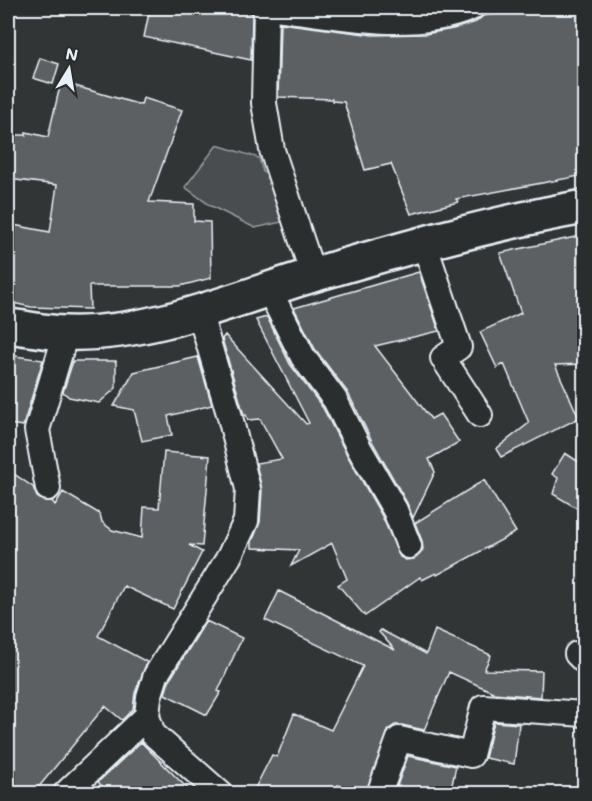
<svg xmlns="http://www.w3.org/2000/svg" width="592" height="801" viewBox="0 0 592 801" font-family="Mali,sans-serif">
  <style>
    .green { fill: #494d4f; stroke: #989fa4; stroke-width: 1.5 }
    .building { fill: #5c6063; stroke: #e8f1f8; stroke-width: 1.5 }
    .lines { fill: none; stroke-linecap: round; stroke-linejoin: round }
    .street-casing { stroke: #e8f1f8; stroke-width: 28 }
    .secondary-casing { stroke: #e8f1f8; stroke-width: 38 }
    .street { stroke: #2a2d2e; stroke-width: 24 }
    .secondary { stroke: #2a2d2e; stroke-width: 33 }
  </style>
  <rect width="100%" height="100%" fill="#323536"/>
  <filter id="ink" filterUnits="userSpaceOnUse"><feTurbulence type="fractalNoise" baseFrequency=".0167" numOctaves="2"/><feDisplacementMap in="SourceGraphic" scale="12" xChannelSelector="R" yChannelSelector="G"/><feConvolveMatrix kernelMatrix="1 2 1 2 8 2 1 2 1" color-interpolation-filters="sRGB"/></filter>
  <g filter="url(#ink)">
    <path class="green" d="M217,145l42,13 4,14 10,3 13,46 -31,7 -44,-22 -26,-19z"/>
    <path class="building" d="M150,8h75l27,5 -1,47 -107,-23z
      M509,8h76v167l-129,24 2,3 -47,12 -20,-50 -26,6 -21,-68 -12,-1v-2l-54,-2 2,-74 93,12 52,-1 28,-5 23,-7 7,-6 27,-5z
      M40,58l19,6 -6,20 -20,-6z
      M61,82l80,23 2,-7 39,12 -33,92 45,2v17l16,1 1,56 -31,8h-91l1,23 -59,-2 -23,-5v-78l42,8 7,-47 -49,-6v-44h18v-3l22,5z
      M585,235v129l-30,1 24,53 -78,39 -5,-8 33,-26 -25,-59 -7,4 -17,-36 41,-19 -21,-60z
      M419,272l20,59 -64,15 56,73 9,-5 19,28 -30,17 6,13 -22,46 -6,-15 -35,-62 -24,-48 -33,-44 -21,-41z
      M267,317l23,47 33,44 24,47 35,61 18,41 6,3 8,-1 6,-5 3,-5 -1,-8 -7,-18 69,-43 32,52 -79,43 -1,-2 -14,7 -2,-3 -55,39 -27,-31 9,-6 -15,-36 -41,23 8,-16 -47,-2v-6l8,-20 2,-32 -6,-27 26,-4 -22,-40 -12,1 -2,-5h-2l-22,-76 3,-4 81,89 3,-1 -53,-103z
      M8,355l35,5 -20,66 -15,-2z
      M198,357l14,48 -44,11 4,19 -30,6 -8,-31 -20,-4 20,-34z
      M73,361h43v27l-17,15 -30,-6 -6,-5z
      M164,452l46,4 -8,90 -13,-1 13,7 -29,57 -49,-23 -26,50 49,26 -12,31 -2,16 -11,11 -17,-14 -72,88h-25v-324l25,17 4,10 6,4h9l3,4 8,-13 37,22 2,8 10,8 30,8 2,-31 15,1z
      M565,453l20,13v47l-32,-19 5,-16 -6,-4z
      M279,591l116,59 -16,-18 2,-2 45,24 9,-24 56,25 -7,15 58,1 -1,26 -48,-4v-1l-44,-20 -25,58 -22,-5h-7l-6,4 -24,65 -27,-9 -2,9h-84l20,-39 5,2 17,-43 37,16 32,-64 -98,-46z
      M206,621l36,17 -24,53 3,1 -14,23 -42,-21 4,-13z
      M494,722l25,2 -5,40 -29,-6z
      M141,742l52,52h-83l-12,-12z
      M408,756l48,10 -6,28h-56z"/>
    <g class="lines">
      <defs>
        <path id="street" d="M266,8l-2,95 8,47 41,125
          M276,8c61,8 137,25 195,0
          M424,243l35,104 -16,11 37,57
          M269,290l34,67 32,43 24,48 36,62 14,36
          M199,311l31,106 18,72 -2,32 -17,36 -73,118 -7,22 -2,19 6,18 68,60
          M48,488l-11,-58 29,-97
          M577,654l7,7
          M65,794l82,-78
          M379,794l20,-55 72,16 12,-48 101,7"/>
        <path id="secondary" d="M8,326c19,2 39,7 58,7 85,3 170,-35 250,-59 89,-26 177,-51 268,-67"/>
      </defs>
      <use href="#street" class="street-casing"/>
      <use href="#secondary" class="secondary-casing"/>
      <use href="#street" class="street"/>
      <use href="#secondary" class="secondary"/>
    </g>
  </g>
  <rect width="592" height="801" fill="none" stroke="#2a2d2e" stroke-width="30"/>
  <rect x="15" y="15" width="562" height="771" fill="none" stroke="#e8f1f8" stroke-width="2" filter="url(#ink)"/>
  <g transform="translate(69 69) rotate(11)" stroke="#2a2d2e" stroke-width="4.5" paint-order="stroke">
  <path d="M0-4.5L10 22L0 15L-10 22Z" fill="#e8f1f8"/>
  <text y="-9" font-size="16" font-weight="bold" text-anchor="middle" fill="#e8f1f8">N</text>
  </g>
</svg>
